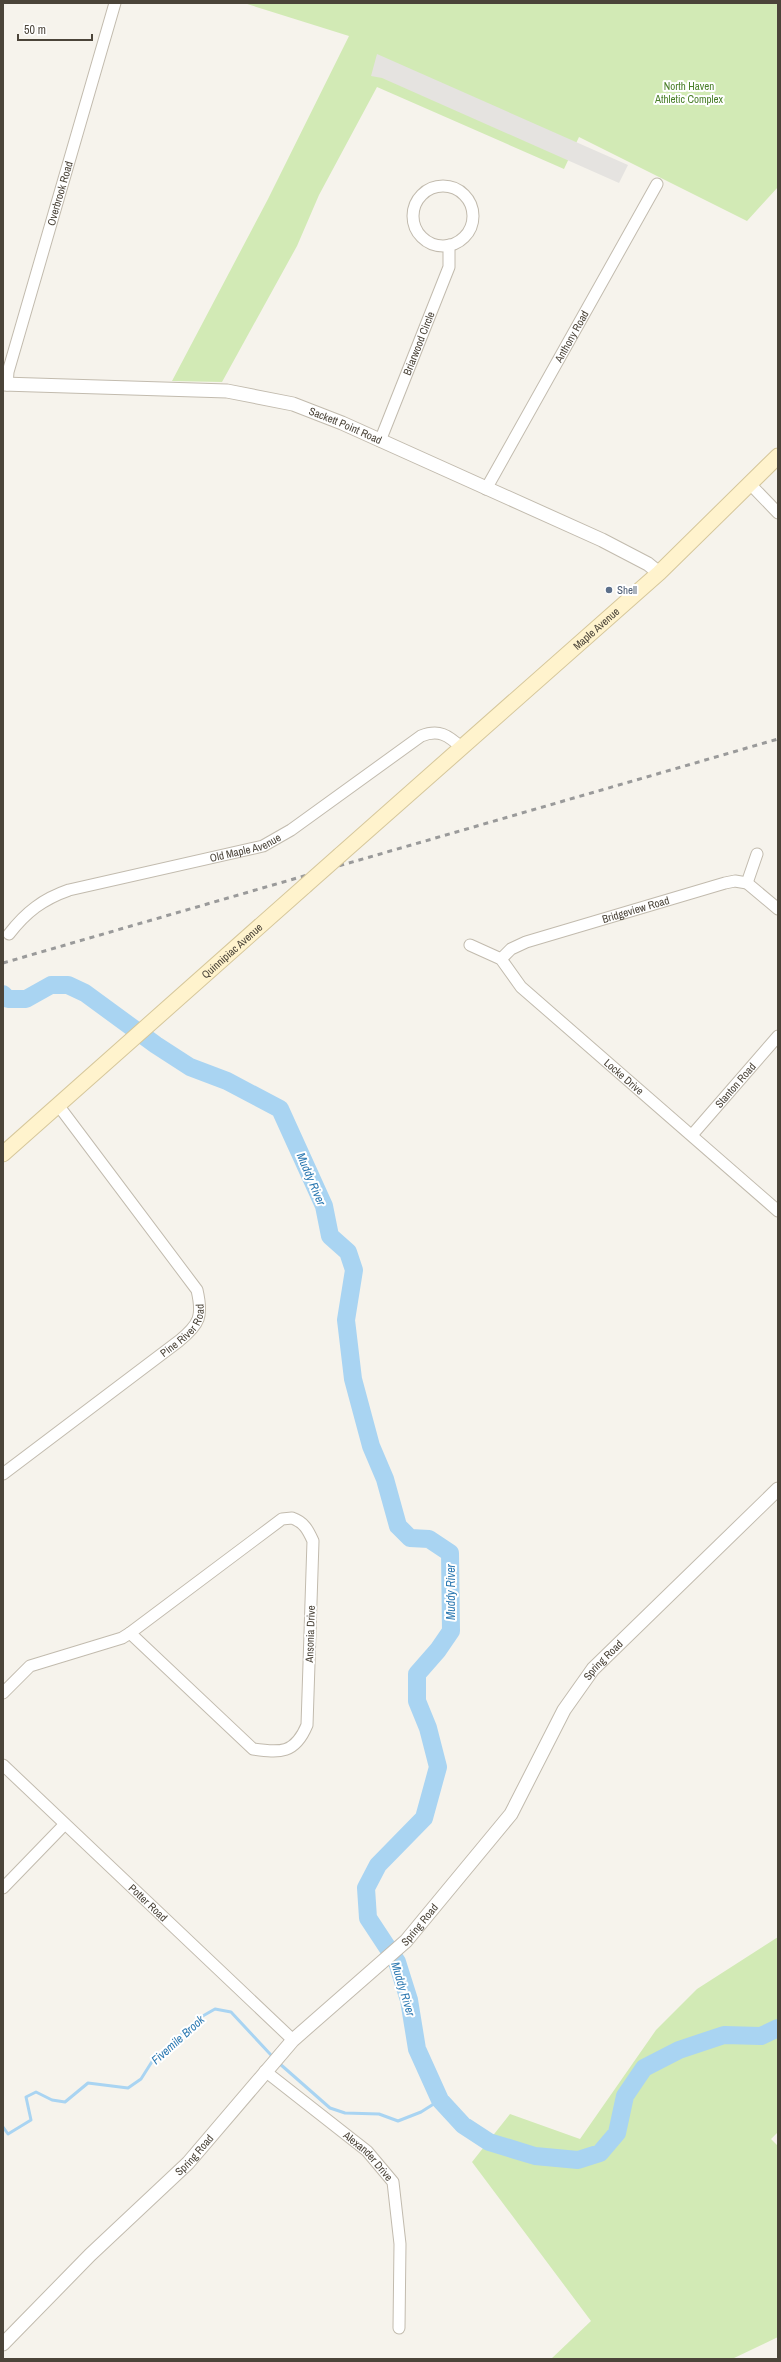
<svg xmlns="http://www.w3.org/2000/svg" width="781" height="2362" viewBox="0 0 781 2362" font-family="'Archivo Narrow',sans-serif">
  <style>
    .green { fill: #d2eab5 }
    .parking { fill: #e5e3e0 }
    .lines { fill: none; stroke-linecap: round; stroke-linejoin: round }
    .stream { stroke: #a9d4f2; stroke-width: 3 }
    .river { stroke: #a9d4f2; stroke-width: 18 }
    .minor-casing { stroke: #c2bbae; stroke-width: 13 }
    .tertiary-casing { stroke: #c2bbae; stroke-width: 15 }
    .secondary-casing { stroke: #d6c79b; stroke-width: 17 }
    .minor { stroke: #fff; stroke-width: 11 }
    .tertiary { stroke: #fff; stroke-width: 13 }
    .secondary { stroke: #fff3cd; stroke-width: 15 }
    .rail { stroke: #9a9a9a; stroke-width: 3; stroke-dasharray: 5 5; stroke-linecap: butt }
    .secondary-bridge-casing { stroke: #d6c79b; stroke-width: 17; stroke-linecap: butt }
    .secondary-bridge { stroke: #fff3cd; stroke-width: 15 }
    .service-dot { fill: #5c6f8a; stroke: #fff; stroke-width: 1.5 }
    .labels { text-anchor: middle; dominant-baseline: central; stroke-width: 4; stroke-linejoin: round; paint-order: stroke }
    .park-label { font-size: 11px; fill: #4a7f2a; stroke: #fff }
    .street-label { font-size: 11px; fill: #4b4439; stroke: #fff }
    .service-label { font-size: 11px; fill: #4e5e75; stroke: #fff; text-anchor: start }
    .water-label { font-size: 12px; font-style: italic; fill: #2e7ab2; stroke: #fff }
  </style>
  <rect width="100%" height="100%" fill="#f6f3ec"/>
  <path class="green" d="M244,3h534v184l-31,34 -168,-84 -15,32 -187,-82 -58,108 -22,51 -75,136 -50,-1 96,-182 81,-163z
    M778,1937v195l-7,7 7,7v191l-46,22h-181l40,-38 -119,-159 38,-48 70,25 76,-109 41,-41z"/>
  <path class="parking" d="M377,54l251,111 -9,18 -237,-105 -11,-2z"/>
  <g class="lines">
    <path class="stream" d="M280,2064l50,44 15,5 34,1 19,7 23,-9 19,-12
      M3,2127l5,7 23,-14 -5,-23 10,-5 16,8 13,2 23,-19 40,5 13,-9 12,-19 48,-43 14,-8 16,3 40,43"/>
    <path class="river" d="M3,994l5,5h18l25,-14h17l17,8 71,52 34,22 37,14 53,28 44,97 6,30 18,16 6,18 -8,50 7,59 18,67 14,33 13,47 12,12 19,1 21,14 1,78 -13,19 -21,24v27l11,27 10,39 -14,51 -46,47 -12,23 2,30 29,44 12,38 8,49 23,51 23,25 26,17 46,14 43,4 22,-7 17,-20 8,-37 19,-28 35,-18 45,-15 37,1 17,-8"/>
    <defs>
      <g id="minor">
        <circle cx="443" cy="216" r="30"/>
        <path id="s1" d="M7,385l1,-13 107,-369"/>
        <path id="s2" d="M380,441l69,-174v-22"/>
        <path d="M750,484l28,29"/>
        <path id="s3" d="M486,489l171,-305"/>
        <path d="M747,883l31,26"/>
        <path id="s4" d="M9,934c17,-22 34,-35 60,-44l194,-44 28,-16 130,-94c18,-7 27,-1 41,12"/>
        <path id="s5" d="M470,945l31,14 20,28 257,224"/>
        <path id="s6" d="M501,959l10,-10 15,-7 199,-59 10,-2 12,2 10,-29"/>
        <path id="s7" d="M692,1135l86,-99"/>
        <path id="s8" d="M3,1474l176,-133c21,-17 24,-25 18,-51l-139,-185"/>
        <path d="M292,1518c12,4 16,12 21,23l-6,184c-12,29 -27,28 -54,24l-123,-116 152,-114z"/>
        <path d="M3,1693l27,-27 92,-28 8,-5"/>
        <path id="s9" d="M3,1765l290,275"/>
        <path d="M3,1888l61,-63"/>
        <path id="s10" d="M265,2071l102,80 26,31 7,62 -1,84"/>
      </g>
      <g id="tertiary">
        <path id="s11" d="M3,384l224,7 66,13 49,19 260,117 46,24 11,9"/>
        <path id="s12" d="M3,2344l87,-89 98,-92 105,-123 113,-99 105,-127 53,-104 29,-41 185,-180"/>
      </g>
      <g id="secondary">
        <path id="s13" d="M340,855l319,-282 119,-117"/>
        <path id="s14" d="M3,1154l302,-268"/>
      </g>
    </defs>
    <use href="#minor" class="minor-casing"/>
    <use href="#tertiary" class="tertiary-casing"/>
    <use href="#secondary" class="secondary-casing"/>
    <use href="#minor" class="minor"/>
    <use href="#tertiary" class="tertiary"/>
    <use href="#secondary" class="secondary"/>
    <path class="rail" d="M3,963l775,-224"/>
    <defs>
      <path id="secondary-bridge" d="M305,886l35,-31"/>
    </defs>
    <use href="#secondary-bridge" class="secondary-bridge-casing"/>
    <use href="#secondary-bridge" class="secondary-bridge"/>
  </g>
  <circle class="service-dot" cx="609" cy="590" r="4"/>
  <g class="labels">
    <g class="park-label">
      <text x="689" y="86">North Haven<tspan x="689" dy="13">Athletic Complex</tspan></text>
    </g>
    <g class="street-label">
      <text stroke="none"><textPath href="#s1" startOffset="199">Overbrook Road</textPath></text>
      <text stroke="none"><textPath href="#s3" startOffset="175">Anthony Road</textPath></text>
      <text stroke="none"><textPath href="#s2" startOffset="105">Briarwood Circle</textPath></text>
      <text stroke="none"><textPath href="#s11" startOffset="348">Sackett Point Road</textPath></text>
      <text stroke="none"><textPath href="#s13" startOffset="342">Maple Avenue</textPath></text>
      <text stroke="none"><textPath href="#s4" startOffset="257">Old Maple Avenue</textPath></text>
      <text stroke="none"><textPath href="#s6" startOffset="145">Bridgeview Road</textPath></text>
      <text stroke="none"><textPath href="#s14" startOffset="306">Quinnipiac Avenue</textPath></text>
      <text stroke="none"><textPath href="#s5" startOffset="205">Locke Drive</textPath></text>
      <text stroke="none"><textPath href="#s7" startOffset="66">Stanton Road</textPath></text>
      <text stroke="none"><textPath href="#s8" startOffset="232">Pine River Road</textPath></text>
      <text transform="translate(310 1634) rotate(-88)">Ansonia Drive</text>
      <text stroke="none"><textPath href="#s12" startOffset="916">Spring Road</textPath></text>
      <text stroke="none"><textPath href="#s9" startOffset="200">Potter Road</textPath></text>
      <text stroke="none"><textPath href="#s12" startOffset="592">Spring Road</textPath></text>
      <text stroke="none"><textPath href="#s12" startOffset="269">Spring Road</textPath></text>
      <text stroke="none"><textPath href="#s10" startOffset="134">Alexander Drive</textPath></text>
    </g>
    <g class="service-label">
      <text x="617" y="590">Shell</text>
    </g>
    <g class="water-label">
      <text transform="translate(311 1179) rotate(67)">Muddy River</text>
      <text transform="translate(451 1592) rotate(-90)">Muddy River</text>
      <text transform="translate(403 1989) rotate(73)">Muddy River</text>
      <text transform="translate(178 2040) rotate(-42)">Fivemile Brook</text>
    </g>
  </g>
  <rect width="781" height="2362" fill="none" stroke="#4b4439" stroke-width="8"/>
  <path d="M18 34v6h74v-6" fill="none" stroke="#4b4439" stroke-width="2"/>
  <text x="24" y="34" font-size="12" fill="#4b4439" stroke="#ffffff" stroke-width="3" paint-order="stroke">50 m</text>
</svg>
